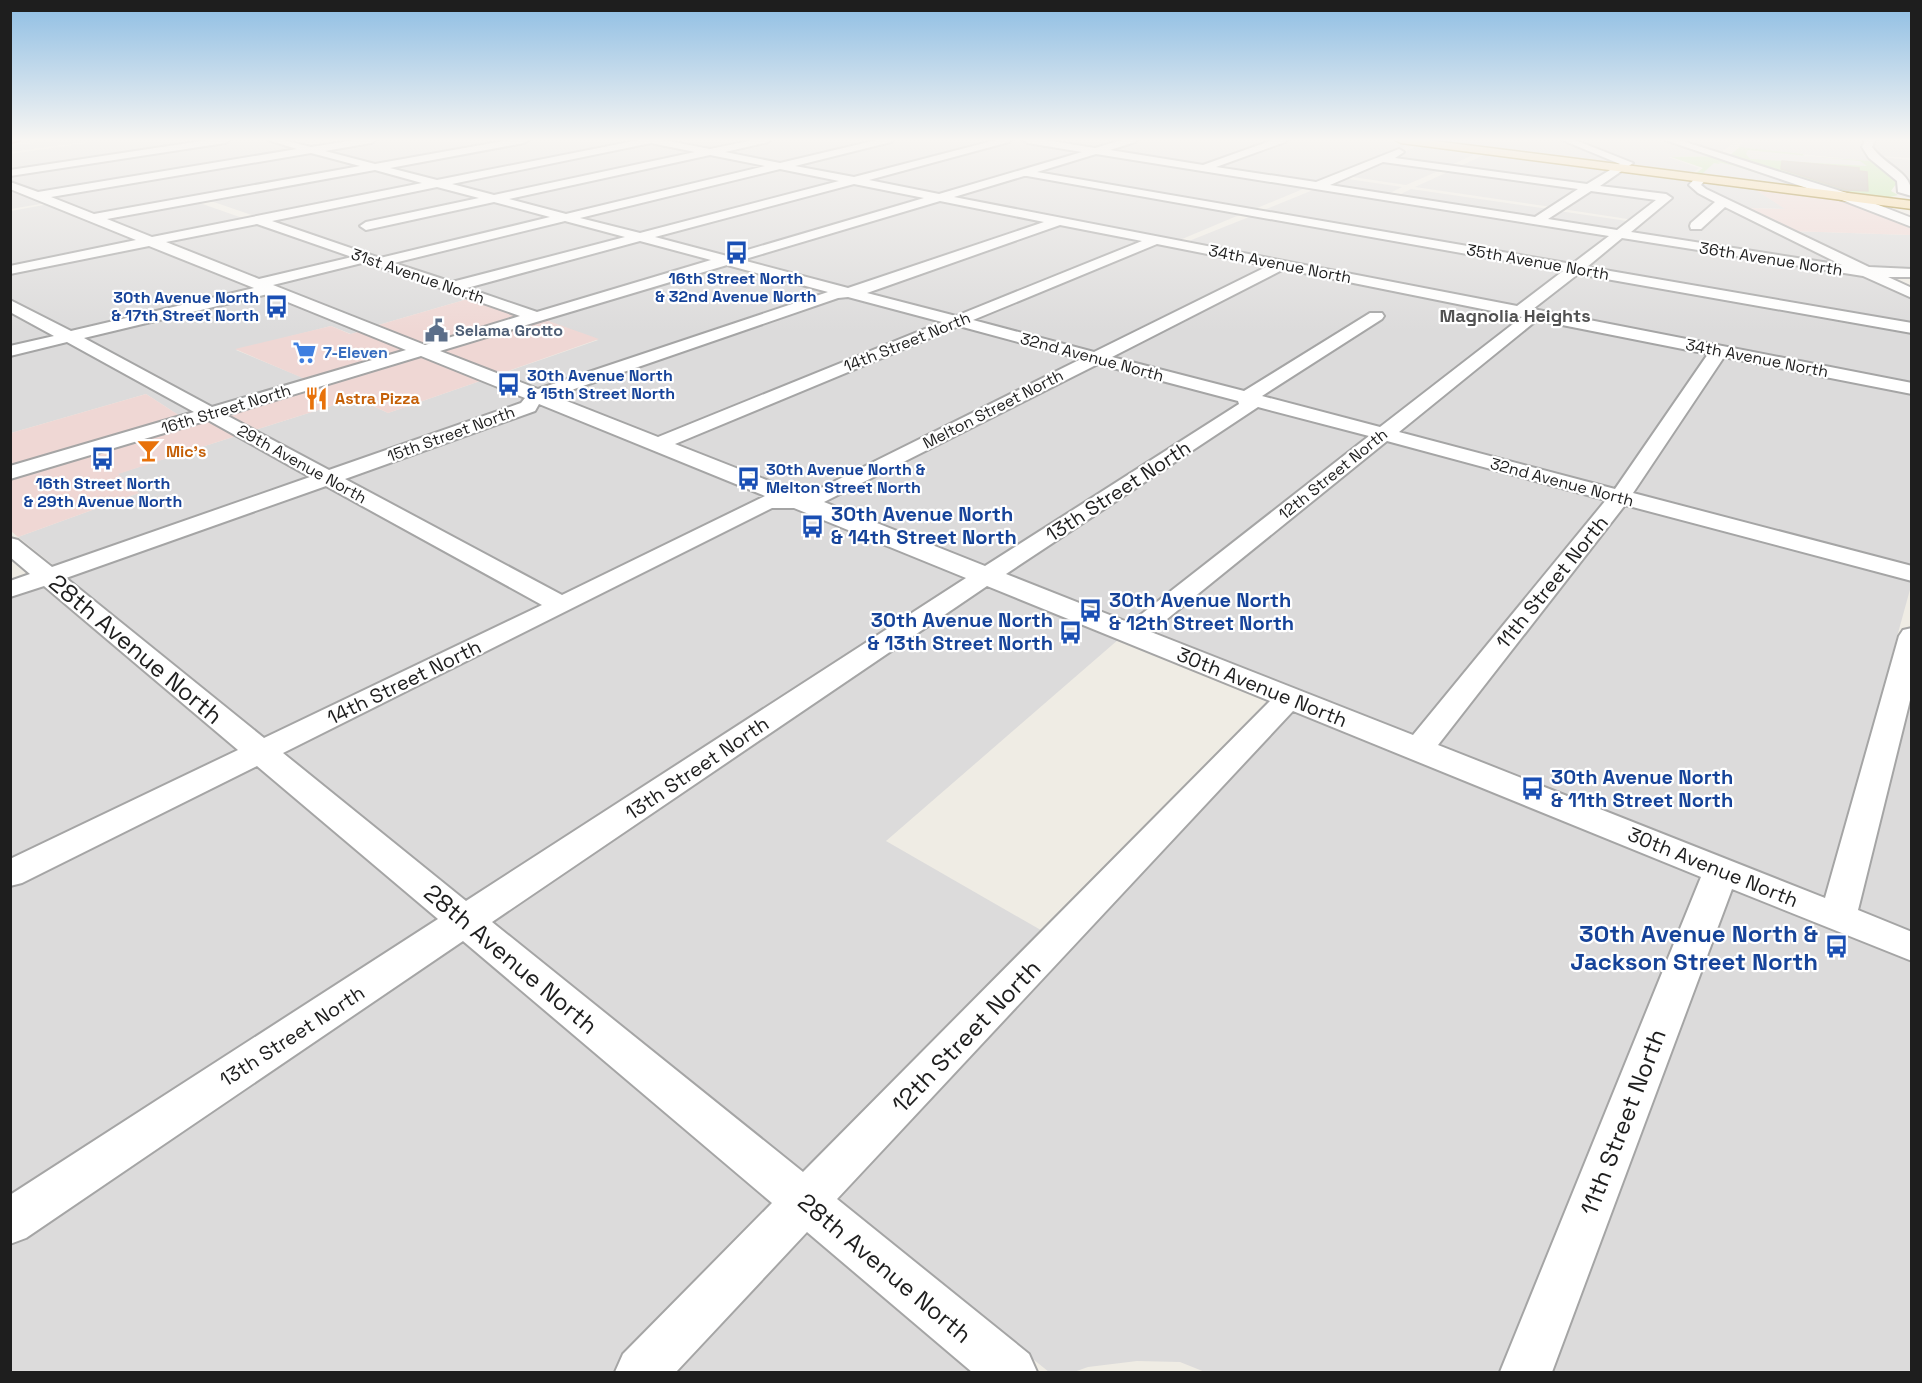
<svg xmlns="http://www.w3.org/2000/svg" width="1922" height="1383" viewBox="0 0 1922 1383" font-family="'Space Grotesk',sans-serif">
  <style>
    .residential { fill: #dcdbdb }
    .commercial { fill: #efd7d4 }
    .grass { fill: #c4e8ab }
    .parking { fill: #e2e2e2 }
    .building { fill: #bfb8b1; stroke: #c0b4a7; stroke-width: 1.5 }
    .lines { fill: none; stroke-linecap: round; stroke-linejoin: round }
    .minor-casing { stroke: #a5a5a5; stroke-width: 4 }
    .major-casing { stroke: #947104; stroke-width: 3 }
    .highway-casing { stroke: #d62855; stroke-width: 3 }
    .minor { fill: #fff; fill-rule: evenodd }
    .major { fill: #f9da9e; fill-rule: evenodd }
    .highway { fill: #e48e96; fill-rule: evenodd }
    .labels { text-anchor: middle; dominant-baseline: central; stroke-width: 4.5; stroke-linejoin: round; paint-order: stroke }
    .far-street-label { font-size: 16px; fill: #1e1e1e; stroke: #fff }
    .far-transit-label { font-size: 16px; font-weight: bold; fill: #164399; stroke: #fff }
    .far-service-label { font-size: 16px; font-weight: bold; fill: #4e5e75; stroke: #fff; text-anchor: start }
    .far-shop-label { font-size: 16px; font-weight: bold; fill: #366cbe; stroke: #fff; text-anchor: start }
    .far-food-label { font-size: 16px; font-weight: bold; fill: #c56008; stroke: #fff; text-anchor: start }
    .far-neighbourhood-label { font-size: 18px; font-weight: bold; fill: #515151; stroke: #fff }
    .street-label { font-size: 20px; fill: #1e1e1e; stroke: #fff }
    .transit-label { font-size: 20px; font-weight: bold; fill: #164399; stroke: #fff; text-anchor: start }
    .near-street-label { font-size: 24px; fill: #1e1e1e; stroke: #fff }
    .near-transit-label { font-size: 24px; font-weight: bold; fill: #164399; stroke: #fff; text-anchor: end }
  </style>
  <rect width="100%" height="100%" fill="#efece4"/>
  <path class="residential" d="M57,140h41l-87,12v-6z
    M108,140h112l-209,32 -1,-18z
    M230,140h36l39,10 -263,44 -31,-12 -1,-8z
    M376,140h143l-140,25 -61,-15z
    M529,140h115l-207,41 -54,-14z
    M656,140h104l-49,10z
    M770,140h113l-101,24 -66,-12z
    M893,140h108l-145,39 -68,-13z
    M1011,140l79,11 -151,44 -76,-15z
    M1035,140h92l-32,9z
    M1137,140h140l-76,26 -99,-16z
    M1288,140h90l34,4 -97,40 -106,-17z
    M1419,140h131l19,2 54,20 -6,4z
    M1571,140h94l51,16 -48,1 31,11 -8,6 -65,-7 6,-4 -4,-3z
    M1674,140h62l-17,14z
    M1746,140h119l-3,6 13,16 -137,-15z
    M1875,140h36v18l-33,-2 -6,-9z
    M649,141l54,11 -207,44 -54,-14z
    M1420,145l57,8 -30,14 -59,-8z
    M309,151l60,16 -271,49 -52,-20z
    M1097,152l213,34 -60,25 -222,-39z
    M709,153l66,13 -206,50 -67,-18z
    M1486,154l125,16 -25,16 -130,-18z
    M1880,157l31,3v31h-2l-2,-3 1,-8z
    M1384,160l59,9 -37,16 -60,-9z
    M781,167l68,14 -204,54 -70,-18z
    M374,168l53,15 -164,36 -58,-20z
    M1452,170l131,18 -31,19 -137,-20z
    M1621,171l72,10 25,20 -28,26 11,1 25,-23 132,65 -232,-35 45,-36 -75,-12z
    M1023,174l221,39 -69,29 -229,-45z
    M1342,178l60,9 -18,9 -61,-10z
    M856,182l76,15 -204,61 -76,-21z
    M1704,182l49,6 33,21 -42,-1 -37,-17 -6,-6z
    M432,184l55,15 -128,28 4,1 129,-28 67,18 -176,42 -115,-40z
    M11,188l35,15 -35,6z
    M1318,188l291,47 -40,31 -310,-54z
    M1411,189l138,20 -17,11 -139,-22z
    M1593,189l69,10 -28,21 -72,-11z
    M940,199l112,22 -200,69 -116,-30z
    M194,201l57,20 -94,19 -55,-22z
    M49,204l94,38 -132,26v-57z
    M1559,211l68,10 -15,12 -70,-11z
    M1254,215l311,54 -49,39 -332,-65z
    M565,220l70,18 -180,47 -66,-23z
    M256,223l102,35 -97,23 -100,-39z
    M1060,223l89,17 -191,78 -96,-25z
    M1790,231l121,4v36l-40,-1z
    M1621,237l245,37 45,23v28l-330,-57z
    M642,240l77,20 -180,54 -77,-27z
    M1158,242l116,23 -180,89 -126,-33z
    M148,244l112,46 -186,44 -63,-35 -1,-28z
    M364,260l107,38 -96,28 -108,-43z
    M727,262l109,30 -297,99 -42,-16 101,-35 -58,-22z
    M1284,267l242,48 -148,114 -121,-32 128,-82 -12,-2 -130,80 -137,-36z
    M1577,271l334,59v56l-382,-75z
    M266,292l96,39 -11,3 -20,-8 -95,24 70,29 -95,28 -132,-71z
    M847,294l102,28 -290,117 -112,-44z
    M11,312l46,26 -46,11z
    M1539,317l171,34 -97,140 -219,-58z
    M959,324l126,34 -271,135 -12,3 -132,-52z
    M63,340l130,72 -13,4 -34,-22 -135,39 -1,-80z
    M1725,355l186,36v178l-279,-73z
    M1097,361l142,38 2,6 -256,164 -168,-67z
    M483,380l44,17 -7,9 -186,67 -79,-43 101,-32 32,15z
    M539,402l234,95 -208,100 -223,-120z
    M1257,406l114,29 -242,191 -128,-51z
    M236,436l79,43 -257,90 -40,-32 121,-44 -22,-19z
    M1386,439l222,59 -196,240 -264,-105z
    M323,484l223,122 -278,134 -203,-164z
    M1627,503l284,75v8l-87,315 -388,-154z
    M771,506h19l182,71 -500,328 -191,-155z
    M988,584l285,115 -3,3 -151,-63 -233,202 160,92 -238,244 -319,-259z
    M40,585l200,169 -229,111v-270z
    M1911,693v243l-54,-21z
    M1295,708l407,165 -203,499h-294l-25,-10 -43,-1 -49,6 -14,5h-25l-215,-173 237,-252h2z
    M252,764l191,161 -432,282v-324z
    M1733,886l178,72v414h-358z
    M459,938l319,269 -164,165h-603v-131z
    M804,1230l170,142h-304z"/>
  <path class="commercial" d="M1753,188l99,13 59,25v9l-121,-4 -46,-23 41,1z
    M471,298l56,19 -100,30 -52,-21z
    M540,318l59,21 -102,36 -63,-25z
    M331,326l19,8 12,-3 50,20 -196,58 -5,-2 94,-28 -70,-30z
    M420,354l63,26 -95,33 -32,-15 -101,32 -32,-17z
    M146,394l34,22 -169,54v-37z
    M204,419l32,17 -118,38 21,19 -121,44 -7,-6 -1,-54z"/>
  <path class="grass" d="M1740,147l63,7 1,2 67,5 23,17 2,6 -5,7 7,4 -12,3 -191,-24 8,-6 -32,-11 58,-1z"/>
  <path class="parking" d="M1748,150l112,11 7,5 -117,-7 -4,-5z
    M1718,162l17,4 62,20 -95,-12 12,-11 6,1z"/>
  <path class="building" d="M1782,161l77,7v3l8,1 1,19 -21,-1 -66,-21z"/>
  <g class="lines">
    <defs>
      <path id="minor" d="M208,140h22l-5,3 -215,33v-6z
        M268,140h15l28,7 44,-7h21l-5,3 -46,8 50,13 134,-24h20l-5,3 -134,25 47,12 202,-40h24l47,9 43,-9h17l-2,2 -43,10 55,11 97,-23h16l-2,2 -96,24 59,11 142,-37h15l-2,2 -140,38 70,14 143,-42 -54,-9 -5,-3h22l50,8 27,-8h15l-2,2 -25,8 93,15 70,-25h14l-2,2 -69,25 100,15 83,-33 5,3 -9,6 192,26 33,-20 -58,-24h13l58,23 -33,23 66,8 6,4 -41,34 211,33 -117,-58 -24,22h-10l-1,-3 1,-3 24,-21 -17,-9 -9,-8 8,-9 4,-1 6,3 -6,7 5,4 163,78 43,2v8h-24l24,11v10l-49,-22 -241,-38 -35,29 325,56v10l-334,-59 -45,35 379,74v11l-188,-37 -91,136 279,73v15l-287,-76 -187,240 387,153 74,-262 4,-6 9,-2v64l-54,218 54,22v29l-180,-72 -180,483h-52l201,-495 -408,-166 -456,488 192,155 8,18h-65l-165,-140 -131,140h-61l8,-18 149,-151 -309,-262 -437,297 -16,6v-49l428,-276 -181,-153 -235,117 -12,3v-27l228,-109 -194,-164 -34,11v-16l20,-7 -20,-17v-19l8,2 34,27 258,-90 -102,-57 -198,59v-13l184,-54 -127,-70 -57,14v-10l44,-10 -44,-24v-12l61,31 183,-43 -105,-42 -139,28v-8l126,-26 -126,-51v-7l28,10 259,-43zM651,143l44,9 -201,43 -42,-11zM311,153l49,13 -266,48 -43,-17zM1096,154l513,82 -37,28 -535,-92zM710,155l55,11 -199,48 -57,-15zM1383,162l195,27 -43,28 -205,-32zM780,169l59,12 -199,52 -60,-15zM375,170l47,13 -270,54 -45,-18zM1024,176h3l536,95 -46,35 -563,-109zM854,184l70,14 -197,58 -72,-19zM437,187l42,11 -113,24 -6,4 6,4 128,-28 56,15 -170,41 -108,-37zM1591,191l65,9 -39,30 -69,-11zM940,201l104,21 -196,66 -106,-28zM565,221l60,16 -173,45 -58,-19zM257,224l95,33 -93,22 -93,-37zM1060,225l82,16 -186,75 -89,-23zM640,241l71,19 -174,52 -70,-24zM1157,244l111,22 -174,86 -121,-32zM366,262l154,54 -95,29 -152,-60zM727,265l101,27 -290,97 -98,-38zM1284,269l238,48 -142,110 -118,-31 120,-77 2,-3 -2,-3h-12l-126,78 -132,-34zM268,294l138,56 -194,57 -128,-69zM848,297l94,25 -284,115 -104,-41 284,-98zM1537,320l171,34 -93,135 -216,-57zM959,326l122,33 -268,133 -11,2 -127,-50zM421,356l104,42 -4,5 -192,67 -103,-55zM1098,364l140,37 1,3 -254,162 -161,-64zM539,404l226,92 -203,99 -217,-116 190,-68zM1258,407l111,29 -239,187 -124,-49zM1387,441l219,59 -193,235 -262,-103zM326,486l216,119 -278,133 -198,-160zM772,508h22l172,70 -500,323 -183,-148zM987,586l283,115 -467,471 -311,-250z
        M1665,140h14l171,54 62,24v9l-70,-27z
        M1865,140h10l-3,7c14,20 40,24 40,49l-14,-4 -1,-11 -28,-23 -7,-11z"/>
      <path id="major" d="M1395,140h31l486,61v8l-511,-66z"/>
      <path id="highway" d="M10,140h10l-10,3z"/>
    </defs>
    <use href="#minor" class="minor-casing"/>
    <use href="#major" class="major-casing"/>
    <use href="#highway" class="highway-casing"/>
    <use href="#minor" class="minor"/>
    <use href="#major" class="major"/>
    <use href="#highway" class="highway"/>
  </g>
  <linearGradient id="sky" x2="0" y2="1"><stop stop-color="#8dbde3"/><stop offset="0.42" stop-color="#f8f6f3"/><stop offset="1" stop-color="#f8f6f3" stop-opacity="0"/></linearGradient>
  <rect width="1922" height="333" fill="url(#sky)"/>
  <defs>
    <symbol id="bus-bare" viewBox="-9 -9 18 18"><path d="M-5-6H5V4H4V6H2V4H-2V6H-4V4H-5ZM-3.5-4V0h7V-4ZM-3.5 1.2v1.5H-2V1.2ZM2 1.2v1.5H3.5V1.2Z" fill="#1a4fb4" stroke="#fff" stroke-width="2.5" paint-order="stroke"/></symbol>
    <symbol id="civic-bare" viewBox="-9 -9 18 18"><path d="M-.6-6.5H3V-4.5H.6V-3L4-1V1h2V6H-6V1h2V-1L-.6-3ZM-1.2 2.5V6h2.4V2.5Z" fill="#5c6f8a" stroke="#fff" stroke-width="2.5" paint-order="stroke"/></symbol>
    <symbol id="supermarket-bare" viewBox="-9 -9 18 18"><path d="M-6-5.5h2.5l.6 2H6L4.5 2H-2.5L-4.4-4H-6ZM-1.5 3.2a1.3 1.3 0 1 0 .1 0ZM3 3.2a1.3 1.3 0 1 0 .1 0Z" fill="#3f7fe0" stroke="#fff" stroke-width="2.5" paint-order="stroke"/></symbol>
    <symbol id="restaurant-bare" viewBox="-9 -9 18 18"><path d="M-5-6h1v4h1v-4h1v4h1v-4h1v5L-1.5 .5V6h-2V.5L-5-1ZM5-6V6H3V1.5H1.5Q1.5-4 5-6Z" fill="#e8710a" stroke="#fff" stroke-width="2.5" paint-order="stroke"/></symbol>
    <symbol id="bar-bare" viewBox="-9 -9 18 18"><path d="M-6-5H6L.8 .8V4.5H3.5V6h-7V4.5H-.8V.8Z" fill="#e8710a" stroke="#fff" stroke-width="2.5" paint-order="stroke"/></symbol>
  </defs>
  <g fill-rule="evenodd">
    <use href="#bus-bare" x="720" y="236" width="33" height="33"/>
    <use href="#bus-bare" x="260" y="290" width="33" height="33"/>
    <use href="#civic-bare" x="420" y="314" width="33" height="33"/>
    <use href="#supermarket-bare" x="288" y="336" width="33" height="33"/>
    <use href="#bus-bare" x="492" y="368" width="33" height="33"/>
    <use href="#restaurant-bare" x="300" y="382" width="33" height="33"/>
    <use href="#bar-bare" x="132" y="434" width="33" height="33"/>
    <use href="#bus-bare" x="86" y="442" width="33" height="33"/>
    <use href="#bus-bare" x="732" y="462" width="33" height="33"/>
    <use href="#bus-bare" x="796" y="510" width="33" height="33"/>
    <use href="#bus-bare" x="1074" y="594" width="33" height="33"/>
    <use href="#bus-bare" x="1054" y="616" width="33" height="33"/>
    <use href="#bus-bare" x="1516" y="772" width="33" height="33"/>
    <use href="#bus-bare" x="1820" y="930" width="33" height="33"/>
  </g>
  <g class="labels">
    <g class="far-street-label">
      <text transform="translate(1771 259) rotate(9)">36th Avenue North</text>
      <text transform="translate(1538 262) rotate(10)">35th Avenue North</text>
      <text transform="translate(1280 264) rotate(11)">34th Avenue North</text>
      <text transform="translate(418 276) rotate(19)">31st Avenue North</text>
      <text transform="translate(907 342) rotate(-22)">14th Street North</text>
      <text transform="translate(1092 357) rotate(15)">32nd Avenue North</text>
      <text transform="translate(1757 358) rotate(11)">34th Avenue North</text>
      <text transform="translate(226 409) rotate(-17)">16th Street North</text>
      <text transform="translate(993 409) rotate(-27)">Melton Street North</text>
      <text transform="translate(451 434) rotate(-20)">15th Street North</text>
      <text transform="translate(302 464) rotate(29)">29th Avenue North</text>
      <text transform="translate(1333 474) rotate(-39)">12th Street North</text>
      <text transform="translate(1562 482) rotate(15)">32nd Avenue North</text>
    </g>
    <g class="far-transit-label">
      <text x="736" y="278">16th Street North<tspan x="736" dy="18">&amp; 32nd Avenue North</tspan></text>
      <text x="259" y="297" text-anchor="end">30th Avenue North<tspan x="259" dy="18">&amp; 17th Street North</tspan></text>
      <text x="527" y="375" text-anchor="start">30th Avenue North<tspan x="527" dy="18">&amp; 15th Street North</tspan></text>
      <text x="766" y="469" text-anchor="start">30th Avenue North &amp;<tspan x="766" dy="18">Melton Street North</tspan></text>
      <text x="103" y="483">16th Street North<tspan x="103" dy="18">&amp; 29th Avenue North</tspan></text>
    </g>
    <g class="far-service-label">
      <text x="455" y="330">Selama Grotto</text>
    </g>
    <g class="far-shop-label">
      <text x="323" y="352">7-Eleven</text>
    </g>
    <g class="far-food-label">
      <text x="335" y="398">Astra Pizza</text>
      <text x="166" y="451">Mic's</text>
    </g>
    <g class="far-neighbourhood-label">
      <text x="1515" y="315">Magnolia Heights</text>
    </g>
    <g class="street-label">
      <text transform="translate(1118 491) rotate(-33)">13th Street North</text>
      <text transform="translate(1552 582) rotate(-51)">11th Street North</text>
      <text transform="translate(404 682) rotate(-26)">14th Street North</text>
      <text transform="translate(1262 687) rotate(22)">30th Avenue North</text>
      <text transform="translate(697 768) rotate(-34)">13th Street North</text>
      <text transform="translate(1713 867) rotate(22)">30th Avenue North</text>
      <text transform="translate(292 1036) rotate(-33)">13th Street North</text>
    </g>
    <g class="transit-label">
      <text x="831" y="514">30th Avenue North<tspan x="831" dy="23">&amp; 14th Street North</tspan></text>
      <text x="1109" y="600">30th Avenue North<tspan x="1109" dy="23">&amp; 12th Street North</tspan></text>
      <text x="1053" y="620" text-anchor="end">30th Avenue North<tspan x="1053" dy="23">&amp; 13th Street North</tspan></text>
      <text x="1551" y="777">30th Avenue North<tspan x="1551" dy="23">&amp; 11th Street North</tspan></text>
    </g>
    <g class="near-street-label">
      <text transform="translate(136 649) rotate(40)">28th Avenue North</text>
      <text transform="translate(511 959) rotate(40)">28th Avenue North</text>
      <text transform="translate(966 1036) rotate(-46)">12th Street North</text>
      <text transform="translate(1623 1122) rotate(-69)">11th Street North</text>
      <text transform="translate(885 1268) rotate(40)">28th Avenue North</text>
    </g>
    <g class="near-transit-label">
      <text x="1818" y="933">30th Avenue North &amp;<tspan x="1818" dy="28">Jackson Street North</tspan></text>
    </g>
  </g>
  <rect width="1922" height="1383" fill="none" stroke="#1e1e1e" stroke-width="24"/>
</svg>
